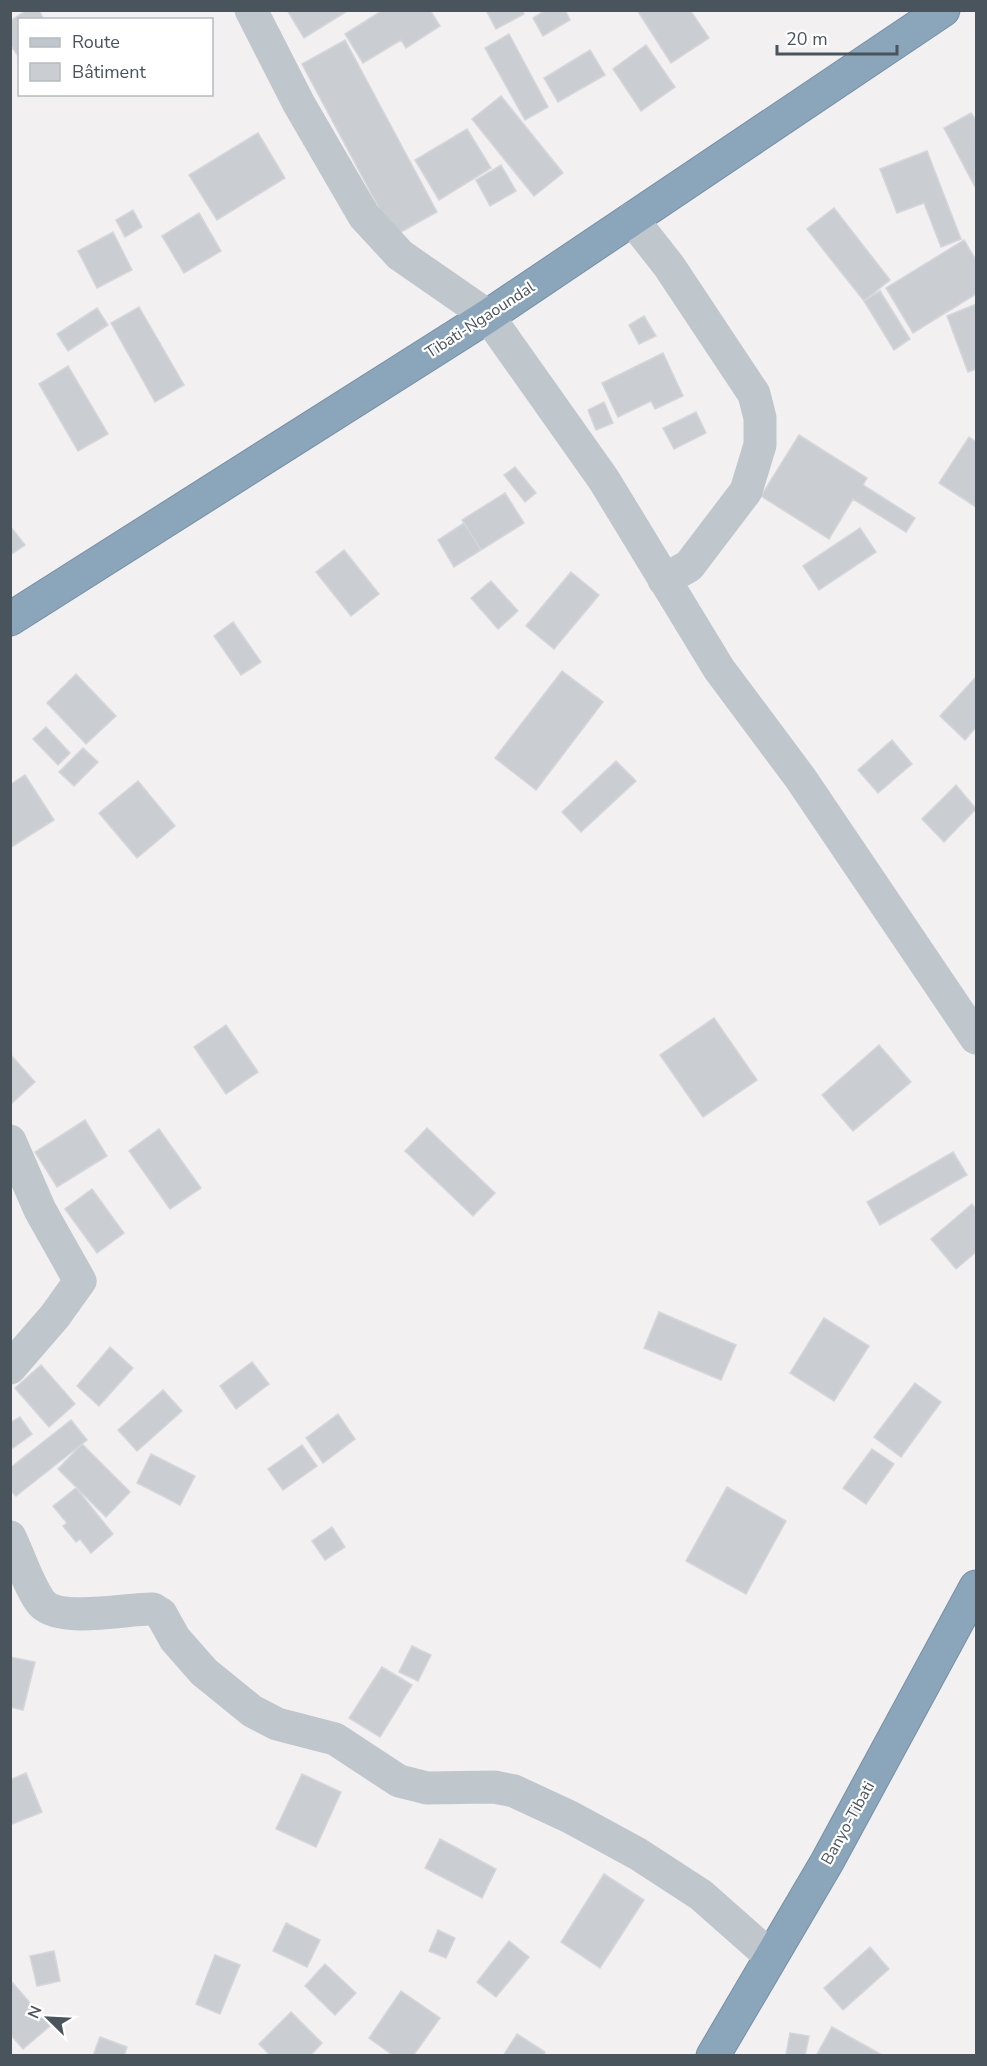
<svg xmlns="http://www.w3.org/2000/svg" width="987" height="2066" viewBox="0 0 987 2066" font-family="'Nunito Sans',sans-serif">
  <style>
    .building { fill: #cacdd2; stroke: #d4d6da; stroke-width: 1.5 }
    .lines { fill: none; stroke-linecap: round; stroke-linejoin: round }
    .highway-casing { stroke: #7690a6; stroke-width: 35 }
    .street { stroke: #bfc7cd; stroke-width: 33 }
    .highway { stroke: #8ba5bb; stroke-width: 33 }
    .labels { text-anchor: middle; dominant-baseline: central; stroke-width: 4.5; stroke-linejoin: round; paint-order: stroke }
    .street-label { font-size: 16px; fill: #49545c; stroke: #fff }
  </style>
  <rect width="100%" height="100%" fill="#f2f0f0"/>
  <path class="building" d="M27,10h12l5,10h-24v39l-10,-15v-23z
    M287,10h62l-45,28z
    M383,10h47l10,16 -34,22 -5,-8 -38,23 -18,-29z
    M486,10h36l2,4 -28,15z
    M546,10h19l5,10 -27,16 -10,-18z
    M637,10h53l19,28 -38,25z
    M509,34l39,73 -23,13 -40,-72z
    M345,40l92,172 -43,24 -92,-172z
    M646,45l29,42 -34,24 -28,-42z
    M590,50l15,25 -47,27 -14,-24z
    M501,96l62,77 -29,23 -62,-77z
    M971,113l5,7 -1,67 -31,-59z
    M467,129l24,39 -52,32 -24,-40z
    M258,133l27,45 -68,42 -28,-45z
    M927,151l34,88 -20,8 -17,-44 -27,10 -17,-44z
    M501,165l15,26 -26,15 -14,-26z
    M834,208l56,72 -26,21 -57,-72z
    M133,210l9,17 -17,10 -9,-17z
    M199,213l22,38 -37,22 -22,-37z
    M113,232l19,38 -35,18 -19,-37z
    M964,240l12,20v34l-63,39 -27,-45z
    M880,291l30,48 -16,11 -30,-49z
    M976,304v65l-8,3 -21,-56z
    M139,307l45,78 -29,17 -44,-79z
    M97,308l11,17 -40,26 -11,-17z
    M644,316l12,20 -17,8 -10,-19z
    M663,353l20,43 -28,13 -4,-8 -33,16 -16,-34z
    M68,366l40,68 -30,17 -39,-67z
    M604,402l9,21 -17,7 -8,-20z
    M696,412l10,21 -32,16 -11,-21z
    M799,435l68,43 -4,7 52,33 -9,14 -53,-33 -24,40 -68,-43z
    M969,437l7,5v65l-37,-24z
    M515,467l21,26 -11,9 -21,-27z
    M505,493l19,30 -43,27 -19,-30z
    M464,523l17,27 -27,17 -16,-27z
    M10,526l15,19 -15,10z
    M860,528l16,24 -57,38 -16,-24z
    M344,550l35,44 -28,22 -35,-44z
    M571,572l28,23 -45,54 -28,-23z
    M491,581l27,30 -20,18 -27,-31z
    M233,622l28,40 -20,13 -27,-39z
    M562,671l41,31 -67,88 -41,-32z
    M76,674l40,42 -30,28 -39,-41z
    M976,677v50l-11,13 -25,-24z
    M46,727l24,26 -12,12 -25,-26z
    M892,740l20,24 -34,29 -20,-23z
    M83,748l15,14 -24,24 -15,-14z
    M616,761l20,20 -55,51 -19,-20z
    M25,775l29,45 -44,28v-63z
    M138,781l37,45 -38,32 -38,-45z
    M956,785l20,24 -32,33 -22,-23z
    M714,1018l43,62 -54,37 -43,-62z
    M226,1025l32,47 -32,22 -32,-47z
    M879,1045l32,37 -58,49 -31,-36z
    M10,1054l25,28 -24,22 -1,-1z
    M85,1120l22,36 -50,31 -22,-35z
    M427,1128l68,65 -22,23 -68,-65z
    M159,1129l42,59 -31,21 -41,-58z
    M953,1152l14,23 -87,50 -13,-23z
    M92,1189l32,44 -27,20 -32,-44z
    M972,1204l4,6v42l-20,17 -25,-30z
    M659,1312l77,33 -15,35 -77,-32z
    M824,1318l45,28 -35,55 -44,-28z
    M110,1347l23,21 -34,38 -22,-20z
    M252,1362l17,22 -33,25 -16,-23z
    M41,1365l34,39 -26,23 -34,-39z
    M915,1383l26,19 -40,55 -27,-20z
    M163,1390l19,21 -45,40 -19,-21z
    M338,1414l17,25 -32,24 -17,-25z
    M20,1417l12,17 -19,14 -3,-4v-21z
    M71,1420l16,20 -71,56 -6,-6v-22z
    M82,1444l48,48 -24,25 -48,-48z
    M302,1445l15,21 -34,24 -15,-21z
    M872,1449l22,15 -28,40 -23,-16z
    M151,1454l44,22 -15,29 -43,-22z
    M727,1487l59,34 -40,73 -60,-33z
    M76,1488l37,46 -22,19 -11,-14 -4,3 -13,-16 4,-3 -14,-17z
    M332,1527l13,20 -20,13 -13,-19z
    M412,1646l19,9 -13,26 -19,-9z
    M10,1657l25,5 -12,48 -13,-3z
    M382,1667l30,18 -32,52 -31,-19z
    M26,1773l16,39 -32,13v-45z
    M302,1774l39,18 -25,55 -40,-18z
    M440,1839l56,30 -14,29 -57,-30z
    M604,1874l40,26 -44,68 -39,-26z
    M286,1923l34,17 -13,27 -34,-16z
    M438,1930l17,8 -9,20 -17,-7z
    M509,1941l20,16 -33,40 -19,-15z
    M870,1947l19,22 -46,41 -19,-22z
    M54,1951l6,30 -23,5 -7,-30z
    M215,1955l25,10 -20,49 -24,-10z
    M325,1964l31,29 -21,22 -30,-29z
    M11,1981l39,45 -27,23 -13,-15z
    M401,1991l39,27 -27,38h-19l-25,-18z
    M291,2012l31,31 -12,13h-39l-12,-12z
    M832,2027l52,29h-68z
    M790,2033l19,3 -4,20 -19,-1z
    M517,2034l28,18 -2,4h-40z
    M100,2037l27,10 -3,9h-31z"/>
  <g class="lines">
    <defs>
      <path id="highway" d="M10,619l478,-303 455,-306
        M713,2056l114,-194 149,-275"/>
    </defs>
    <use href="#highway" class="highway-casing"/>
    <path class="street" d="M251,10l48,94 65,112 36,39 88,61 116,164 115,189 82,110 175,259
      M632,219l37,47 85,128 6,24v27l-14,46 -57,75 -25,14
      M10,1141l30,69 40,71 -25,35 -45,52
      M10,1537c10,21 17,45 30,64 16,24 88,7 113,8l8,5 14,25 29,33 48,39 25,13 58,15 64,42 28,7 67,-1 20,4 56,26 68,37 63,41 69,61"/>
    <use href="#highway" class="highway"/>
  </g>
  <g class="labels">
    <g class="street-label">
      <text transform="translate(480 320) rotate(-33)">Tibati-Ngaoundal</text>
      <text transform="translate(848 1823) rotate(-61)">Banyo-Tibati</text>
    </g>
  </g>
  <rect width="987" height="2066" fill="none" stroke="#49545c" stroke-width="24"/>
  <rect x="18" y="18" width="195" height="78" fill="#ffffff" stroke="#b6bbbe" stroke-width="1.5"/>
  <rect x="30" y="38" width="30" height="9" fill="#bfc7cd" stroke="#b6bbbe" stroke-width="1.5"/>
  <text x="72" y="48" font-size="18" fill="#49545c">Route</text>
  <rect x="30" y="63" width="30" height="18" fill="#cacdd2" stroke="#b6bbbe" stroke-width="1.5"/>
  <text x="72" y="78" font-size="18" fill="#49545c">Bâtiment</text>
  <g transform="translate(48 2018) rotate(294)" stroke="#ffffff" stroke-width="4.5" paint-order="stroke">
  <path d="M0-4.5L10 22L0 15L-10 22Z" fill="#49545c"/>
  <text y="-9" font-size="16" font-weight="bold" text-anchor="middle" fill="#49545c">N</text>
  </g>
  <path d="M777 45v9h120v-9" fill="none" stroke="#49545c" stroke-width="3"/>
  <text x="786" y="45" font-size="18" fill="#49545c" stroke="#ffffff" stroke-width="4.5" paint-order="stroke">20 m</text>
</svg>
